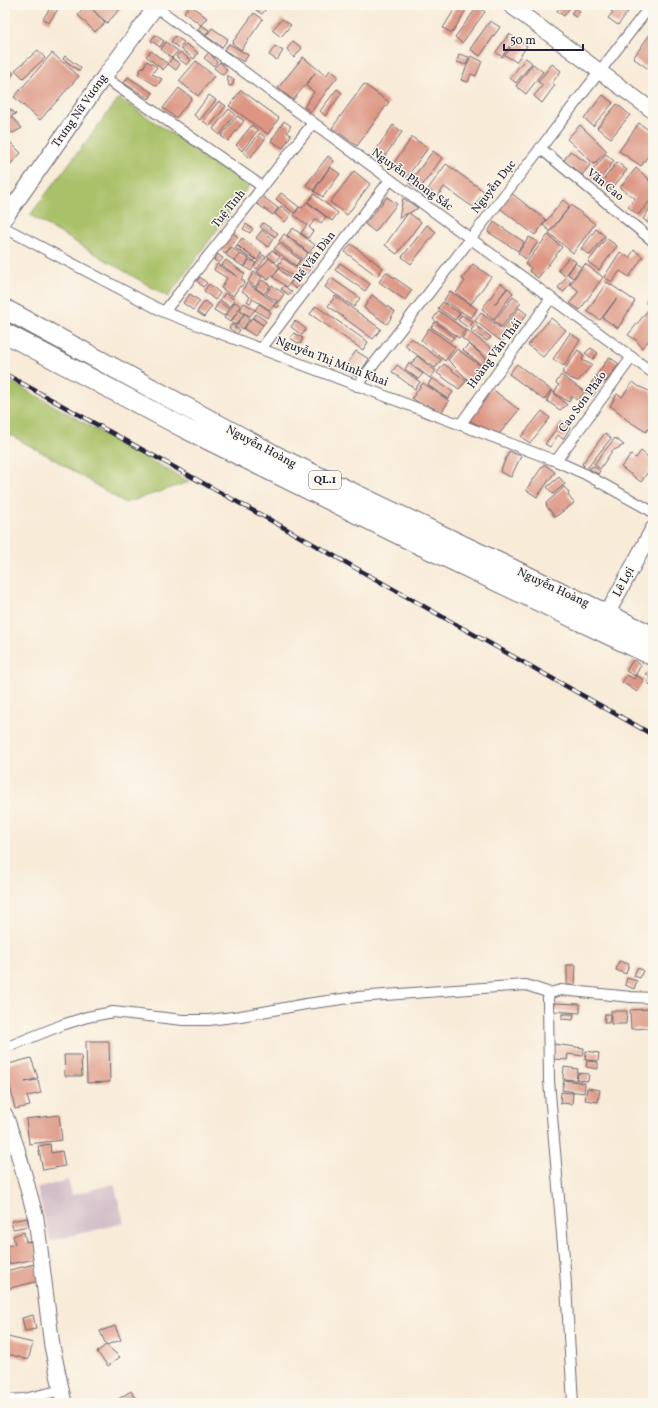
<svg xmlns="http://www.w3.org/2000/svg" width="658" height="1408" viewBox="0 0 658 1408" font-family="Vollkorn,serif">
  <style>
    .industrial { fill: #d2bdc8 }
    .green { fill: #a9c167; stroke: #667251 }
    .building { fill: #dd9683 }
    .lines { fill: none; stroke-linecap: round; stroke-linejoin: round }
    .street-casing { stroke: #6d6872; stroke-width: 12 }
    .secondary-casing { stroke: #6d6872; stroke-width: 17 }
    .highway-casing { stroke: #6d6872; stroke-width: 21 }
    .street { stroke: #fff; stroke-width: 10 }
    .secondary { stroke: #fff; stroke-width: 15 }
    .highway { stroke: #fff; stroke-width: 19 }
    .rail-casing { stroke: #22223b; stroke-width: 4.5 }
    .rail { stroke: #fbf7ec; stroke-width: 3; stroke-dasharray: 9; stroke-linecap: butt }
    .labels { text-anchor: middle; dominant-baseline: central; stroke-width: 3; stroke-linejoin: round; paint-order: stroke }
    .shield { fill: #fbf7ec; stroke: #636270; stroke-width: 1 }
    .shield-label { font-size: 11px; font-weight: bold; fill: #22223b }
    .street-label { font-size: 12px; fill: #22223b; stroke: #fbf7ec }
  </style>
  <rect width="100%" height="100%" fill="#fbf7ec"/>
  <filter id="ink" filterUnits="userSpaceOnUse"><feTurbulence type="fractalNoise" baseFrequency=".025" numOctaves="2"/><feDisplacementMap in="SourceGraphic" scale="8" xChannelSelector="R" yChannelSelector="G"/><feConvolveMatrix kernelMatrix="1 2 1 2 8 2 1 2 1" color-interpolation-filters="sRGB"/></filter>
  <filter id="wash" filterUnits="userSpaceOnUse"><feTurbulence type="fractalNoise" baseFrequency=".012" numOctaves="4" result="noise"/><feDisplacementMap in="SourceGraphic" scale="16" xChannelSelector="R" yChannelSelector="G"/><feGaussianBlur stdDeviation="0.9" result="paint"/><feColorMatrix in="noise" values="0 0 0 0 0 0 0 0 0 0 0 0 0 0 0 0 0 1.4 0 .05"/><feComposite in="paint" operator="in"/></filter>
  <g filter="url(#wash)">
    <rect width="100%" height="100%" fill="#f8ebd8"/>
    <path class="industrial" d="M68,1180l4,15 42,-11 10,39 -74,18 -13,-53z"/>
    <path class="green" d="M119,98l130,88 -81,111 -138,-82z
      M5,378l184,104 -64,21 -73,-45 -47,-26z"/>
    <g id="blocks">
      <path class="building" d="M52,5l6,4 -9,14 -6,-4z
        M88,5h36l-17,18 -16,-15 14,15 -10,9 -17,-17z
        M190,5l17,13 -6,7 -17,-13z
        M249,5h18l1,1 -6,8z
        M457,5l9,5 -14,23 -9,-5z
        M561,5h8l2,1 -7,10 -7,-5z
        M614,5h5l9,7 -10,13 -10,-7 5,-6 -3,-2z
        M478,6l7,6 -23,31 -7,-6z
        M575,8l5,3 -4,6 -5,-3z
        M254,13l9,6 -22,31 -9,-7z
        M282,19l9,6 -10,12 -9,-7z
        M490,21l10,6 -20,29 -10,-7z
        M201,25l8,5 -3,5 -8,-5z
        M212,28l16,11 -6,8 -16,-11z
        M653,30v36l-3,4 -17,-12z
        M509,34l6,4 -13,19 -6,-5z
        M155,35l9,6 -4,6 -9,-6z
        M175,36l9,6 -5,6 -8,-6z
        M517,39l10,7 -11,16 -11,-7z
        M293,41l9,7 -8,10 -7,-9z
        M166,42l12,9 -6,7 -11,-9z
        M186,44l12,9 -4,6 -13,-10z
        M229,44l19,11 -4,7 -20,-12z
        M275,46l8,5 -6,9 -8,-5z
        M38,50l7,8 -22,20 -8,-8z
        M151,51l17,13 -5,6 -17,-14z
        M180,52l11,8 -4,5 -11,-8z
        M209,52l8,10 -3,4 -10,-8z
        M52,53l27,23 -39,44 -26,-23z
        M459,54l10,3 -3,8 -9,-3z
        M65,56l16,12 -2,3 -16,-12z
        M471,56l11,5 -6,15 -5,-2 -3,8 -7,-2z
        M303,57l23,19 4,-6 8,6 -27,36 -7,-5 10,-15 -8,-6 9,-13 -22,27 -15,-12z
        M172,58l8,6 -4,6 -8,-6z
        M526,58l6,5 -16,20 -6,-5z
        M147,61l10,6 -5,7 10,5 -5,7 -19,-12 4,-7 1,1z
        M196,61l18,15 -16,20 -19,-15z
        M220,62l7,8 -4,5 -9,-7z
        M533,64l10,8 -17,22 -10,-8z
        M552,64l9,7 -9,12 3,2 -13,18 -8,-7 9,-11 -5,-3z
        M5,66l9,7 -9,11z
        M227,75l7,4 -1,6 -4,1z
        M128,77l25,16 -4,6 -25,-16z
        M364,84l25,18 -32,44 -25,-18z
        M179,88l13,10 -16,20 -13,-10z
        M337,89l5,4 -17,23 -5,-5z
        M241,90l38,28 -11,16 -39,-28z
        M209,95l7,5 -16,20 -6,-5z
        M603,95l10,8 -20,23 -9,-8z
        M219,101l7,5 -16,20 -7,-5z
        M617,104l13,11 -19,23 -14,-10z
        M5,105l11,9 -5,2 11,12 -9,5 -8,-3z
        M229,109l6,5 -15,21 -7,-6z
        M237,116l7,5 -16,20 -7,-5z
        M284,121l7,5 -4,6 4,3 -8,13 -12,-7z
        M639,123l14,10 -3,5 3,3v8l-12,17 -22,-15z
        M252,125l6,5 -16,21 -6,-6z
        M393,125l9,7 -20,28 -9,-6z
        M580,125l27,26 -13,13 -27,-25z
        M260,133l6,5 -16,20 -6,-5z
        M5,137l16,16 -14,15 -2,-2z
        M412,137l16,11 -22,30 -15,-11z
        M433,151l9,7 -23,32 -10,-7z
        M570,151l20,14 -8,10 -19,-13z
        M606,154l8,7 -16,21 -9,-7z
        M328,156l6,5 -21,29 -7,-5z
        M617,162l10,8 -16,20 -10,-7z
        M446,164l39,28 -12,15 -29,-20 -6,9 -10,-7z
        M330,167l10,7 -17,23 -9,-6z
        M636,168l13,11 -1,1 5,3v14l-15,18 -10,-8 7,-9 -15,-10z
        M354,171l16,13 -23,31 -17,-13z
        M510,192l36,28 -11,15 -37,-28z
        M281,193l18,14 -5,6 -18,-14z
        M314,194l24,19 -6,8 -24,-19z
        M262,196l16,12 -5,7 -17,-12z
        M387,197l10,7 -22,28 -10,-8z
        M403,198l15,10 -9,5 12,9 -24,32 -12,-9 23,-32 -9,5z
        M563,200l7,6 -20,25 -7,-6z
        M307,202l19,15 -5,6 -5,-4 -7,8 4,4 -5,7 -7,-5 6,-8 -13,-10 6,-8 2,1z
        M653,204v22l-10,-7z
        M571,205l24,19 -22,29 -24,-20z
        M281,206l10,8 -6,8 -10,-8z
        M494,222l30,20 -6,9 -30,-19z
        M263,223l15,10 -3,4 -15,-10z
        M246,224l7,5 -3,4 -7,-4z
        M427,225l9,7 -25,32 -9,-7z
        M293,228l22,17 -6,8 -22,-18z
        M596,229l9,7 -15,19 -9,-6z
        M262,230l11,9 -5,8 -12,-9z
        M233,233l5,4 -13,17 -5,-5z
        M284,234l24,19 -5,6 1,2 -6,7 -2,-2 6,-7 -23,-18z
        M548,235l14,12 -24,31 -9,-7 2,-3 -6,-4z
        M529,237l9,5 -12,17 -8,-6z
        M242,238l20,15 -5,7 -20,-15z
        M606,238l11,8 -18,24 -11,-8z
        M279,243l21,17 -4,6 -22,-17z
        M351,244l32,24 -6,8 -32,-24z
        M237,246l19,13 -2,2 -19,-13z
        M231,247l9,7 -5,7 -9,-6z
        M272,250l8,6 -5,6 -8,-6z
        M634,250l9,7 -14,20 -9,-6 -8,11 -8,-5 16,-25 9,6z
        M312,252l6,5 -6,6 -5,-5z
        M217,254l6,4 -4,5 -5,-3z
        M240,254l9,5 -5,8 -9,-6z
        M263,255l3,2 -9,12 -3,-3z
        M569,257l7,5 -11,14 -7,-6z
        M269,258l11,9 -12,13 -11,-8z
        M283,258l18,13 -6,7 -17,-13z
        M226,260l19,14 -4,5 4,3 -4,5 -1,-1 -7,10 -12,-8 6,-10 -13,-8 3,-6 21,13 -16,-12z
        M249,260l7,3 -5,8 -6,-4z
        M305,261l7,6 -6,7 -7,-6z
        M340,263l30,21 -5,7 -30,-21z
        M575,263l6,4 -8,11 -5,-4z
        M473,264l18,13 -20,27 -15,-11 9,-12 -3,-2z
        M585,264l18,13 -23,33 -10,-7 9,-12 -9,-7z
        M279,269l13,11 -5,7 -14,-10z
        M254,272l8,5 -7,10 -7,-6z
        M386,272l26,18 -7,10 -26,-18z
        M200,277l7,6 -4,4 -6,-6z
        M566,277l5,4 -7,11 -6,-4z
        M331,278l29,20 -6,9 -29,-20z
        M294,279l6,5 -4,5 -6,-5z
        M262,280l8,5 -6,9 -8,-6z
        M607,282l28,19 -17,27 -15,-10 14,-20 -17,22 -13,-9z
        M247,283l29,20 -6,7 -17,-11 -3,4 -3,-2 3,-4 -8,-6z
        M501,283l6,5 -13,17 14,-17 5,5 -20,27 -6,-5 1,-1 -6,-5z
        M209,284l11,9 -5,7 -11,-9z
        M272,285l12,9 -7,10 2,2 -2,2 -3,-2 4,-6 -1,1 -11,-7z
        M284,286l8,6 -3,3 -8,-6z
        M450,291l27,18 -6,9 -27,-18z
        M225,293l10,7 -5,7 -10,-7z
        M653,293v16l-7,-6z
        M190,294l10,7 -7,9 -10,-7z
        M372,295l23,17 -8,12 -23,-16z
        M335,296l46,33 -8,10 -45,-33z
        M513,297l8,6 -20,24 -7,-6z
        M205,301l7,5 -8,11 -7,-5z
        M219,302l10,7 -5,7 -10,-6z
        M235,302l6,4 -11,16 -6,-4z
        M443,302l17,11 -5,7 -17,-12z
        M244,303l11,7 -5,6 -10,-6z
        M259,304l12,8 -4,6 -12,-8z
        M316,306l52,36 -5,8 -53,-36z
        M519,308l8,6 -17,21 -2,-1 -6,8 -27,-21 6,-8 21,16z
        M649,309l4,3v24l-11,12 -6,-8 -8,-5z
        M239,310l5,4 -8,11 -5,-3z
        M439,311l26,19 -6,8 -26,-19z
        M245,314l5,4 -7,11 -6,-4z
        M256,314l10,7 -3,4 -10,-7z
        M462,315l11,7 -4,6 -11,-8z
        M252,318l11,7 -8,11 -11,-7z
        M551,318l15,12 -23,27 -15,-12z
        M295,321l11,8 -4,6 -11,-8z
        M435,322l19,15 -3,4 -20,-14z
        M232,324l4,2 -1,3 1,-2 4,3 -3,4 -8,-6z
        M475,325l16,12 -4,4 -16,-11z
        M429,328l26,19 -10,14 -24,-21z
        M467,330l28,21 -7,8 -26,-21z
        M294,333l9,5 -3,6 -10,-6z
        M570,333l10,7 -16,26 -11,-7z
        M411,338l30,22 -6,8 -30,-22z
        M469,344l17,15 -5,6 -18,-15z
        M591,348l7,5 -5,6 -8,-6z
        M457,349l24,17 -12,15 -21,-21z
        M578,350l6,5 -2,5 10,5 -14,16 -8,-3 -8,-5z
        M356,351l13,8 -12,18 -13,-8z
        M417,356l19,15 -6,7 -19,-14z
        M609,357l10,7 -13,18 -10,-6 6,5 -9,15 -8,-4z
        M409,363l14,11 -5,5 -13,-10z
        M444,364l22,17 -7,8 -22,-16z
        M517,364l34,26 -7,10 -35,-26z
        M397,365l23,17 -5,7 -23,-17z
        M561,375l24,17 -8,8 -5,-4 -3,6 -15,-9 5,-8 -3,-2z
        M432,378l21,14 -5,7 -20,-14z
        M633,382l5,4 13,6 2,5v24l-7,11 -19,-12 -7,-7 -10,-7 7,-12 5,3z
        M423,383l26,18 -8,12 -14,-9 -2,3 -13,-9z
        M491,388l28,22 -20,24 -21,-9 -11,-6z
        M551,390l16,15 -7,5 -13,-9z
        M542,411l8,7 -20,25 -9,-6z
        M561,422l9,6 -7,11 -5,-4 -8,12 -5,-3z
        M605,433l6,5 -26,33 -3,-2 2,-3 -2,-2z
        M615,438l9,7 -12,6 -12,18 -6,-5z
        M509,451l12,5 -10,21 -11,-5z
        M641,451l12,10v10l-3,-2 -9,13 -20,-15 10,-12 5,3z
        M544,464l11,8 -18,25 -11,-7z
        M593,466l7,5 -2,3 -9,-5z
        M559,477l6,7 -12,10 -6,-7z
        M564,487l5,5 -1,3 6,8 -19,14 -8,-10 -1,-4z
        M633,660l8,5 -6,11 -9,-5z
        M649,671l4,3v12l-6,-3 3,-7 -4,-2z
        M627,675l7,4 2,-4 8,5 -7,12 -15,-10z
        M619,961l10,3 -3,10 -10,-4z
        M567,965h9l-1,20h-8z
        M637,968l6,2 -3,8 -6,-2z
        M627,978l10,3 -3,8 -9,-4z
        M554,1003l26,1v9l-27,-2z
        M649,1009v3h4v29h-3l-1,-13 -18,1 -1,-19z
        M611,1011h16l-1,13h-15z
        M562,1014h12l-1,6 -11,-1z
        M605,1014h5l-1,9h-5z
        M86,1041h23l1,41 -23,1z
        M553,1044l31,4 -1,8 -15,-2 -1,6 -15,-1z
        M586,1051l13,2 -1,8 -13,-1z
        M64,1055h17l1,21h-17z
        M31,1058l7,20 -13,4 13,-2 3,13 -14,3 3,10 -15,3 -5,-23 -5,-16v-5z
        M587,1061l11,1v7l-12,-2z
        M564,1067l14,2 -2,11 -13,-1z
        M578,1073l11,1 -1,7 -11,-1z
        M564,1080l21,3 -1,10 -22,-3z
        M587,1088l13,2 -2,12 -13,-2z
        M561,1092l12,1 -1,11 -12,-1z
        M59,1115l3,25 -33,4 -3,-25z
        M50,1144l1,9 11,-2 3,15 -22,4 -5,-24z
        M27,1218l2,8 -16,3 -2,-8z
        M24,1232l2,10 8,-1 3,18 -28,5 -3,-18 9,-2 -2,-8z
        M35,1264l4,17 -33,8 -1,-18z
        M33,1315l3,14 -11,2 -3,-13z
        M115,1326l6,14 -15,5 -6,-14z
        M8,1337l25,6 -5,17 -23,-7v-6z
        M106,1345l14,12 -12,9 -11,-14z
        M131,1391l6,12h-25z"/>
    </g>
  </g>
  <g filter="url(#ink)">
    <use href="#blocks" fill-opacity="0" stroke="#6d6872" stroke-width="1"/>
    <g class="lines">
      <defs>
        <path id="street" d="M156,7l497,366
          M104,77l159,110
          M540,148l113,93
          M5,228l159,84 392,149 29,13 68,38
          M164,312l149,-189
          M261,349l129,-169
          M357,386l294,-381
          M460,425l91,-127
          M556,461l76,-104
          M5,1048l57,-23 25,-8 26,-5 70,8h26l32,-4 65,-12 51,-7 169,-12 24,8
          M5,1400l19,-1 38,-9
          M573,1403l-8,-134 -16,-188 -1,-83 2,-5 11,-3 70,7 22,1"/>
        <path id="secondary" d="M510,5l143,106
          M5,218l99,-141 53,-72
          M607,614l46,-85
          M5,1115l12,34 19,69 16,128 12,57"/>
        <path id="highway" d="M5,309l277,150 371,177
          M5,333l179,95 232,115 237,113"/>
      </defs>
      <use href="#street" class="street-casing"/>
      <use href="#secondary" class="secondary-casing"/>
      <use href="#highway" class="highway-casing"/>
      <use href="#street" class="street"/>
      <use href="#secondary" class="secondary"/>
      <use href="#highway" class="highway"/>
      <defs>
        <path id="rail" d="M5,374l267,147 381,214"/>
      </defs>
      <use href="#rail" class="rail-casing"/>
      <use href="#rail" class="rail"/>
    </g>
  </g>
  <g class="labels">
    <rect class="shield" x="309" y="471" width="32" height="18" rx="3"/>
    <g class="shield-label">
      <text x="325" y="480">QL.1</text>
    </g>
    <g class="street-label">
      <text transform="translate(80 111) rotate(-55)">Trưng Nữ Vương</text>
      <text transform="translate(412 180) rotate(36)">Nguyễn Phong Sắc</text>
      <text transform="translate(605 185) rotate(39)">Văn Cao</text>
      <text transform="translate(494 187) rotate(-52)">Nguyễn Dục</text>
      <text transform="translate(229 209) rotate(-51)">Tuệ Tĩnh</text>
      <text transform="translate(315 257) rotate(-53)">Bế Văn Đàn</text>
      <text transform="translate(495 354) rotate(-54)">Hoàng Văn Thái</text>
      <text transform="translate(332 362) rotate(21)">Nguyễn Thị Minh Khai</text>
      <text transform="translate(583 402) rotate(-54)">Cao Sơn Pháo</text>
      <text transform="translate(261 447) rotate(28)">Nguyễn Hoàng</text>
      <text transform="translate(624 582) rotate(-61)">Lê Lợi</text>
      <text transform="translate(553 588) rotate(25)">Nguyễn Hoàng</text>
    </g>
  </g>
  <rect width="658" height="1408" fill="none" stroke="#fbf7ec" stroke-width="20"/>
  <path d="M504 44v6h79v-6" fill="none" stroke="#22223b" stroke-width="2"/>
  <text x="510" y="44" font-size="12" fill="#22223b" stroke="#fbf7ec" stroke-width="3" paint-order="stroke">50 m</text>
</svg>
